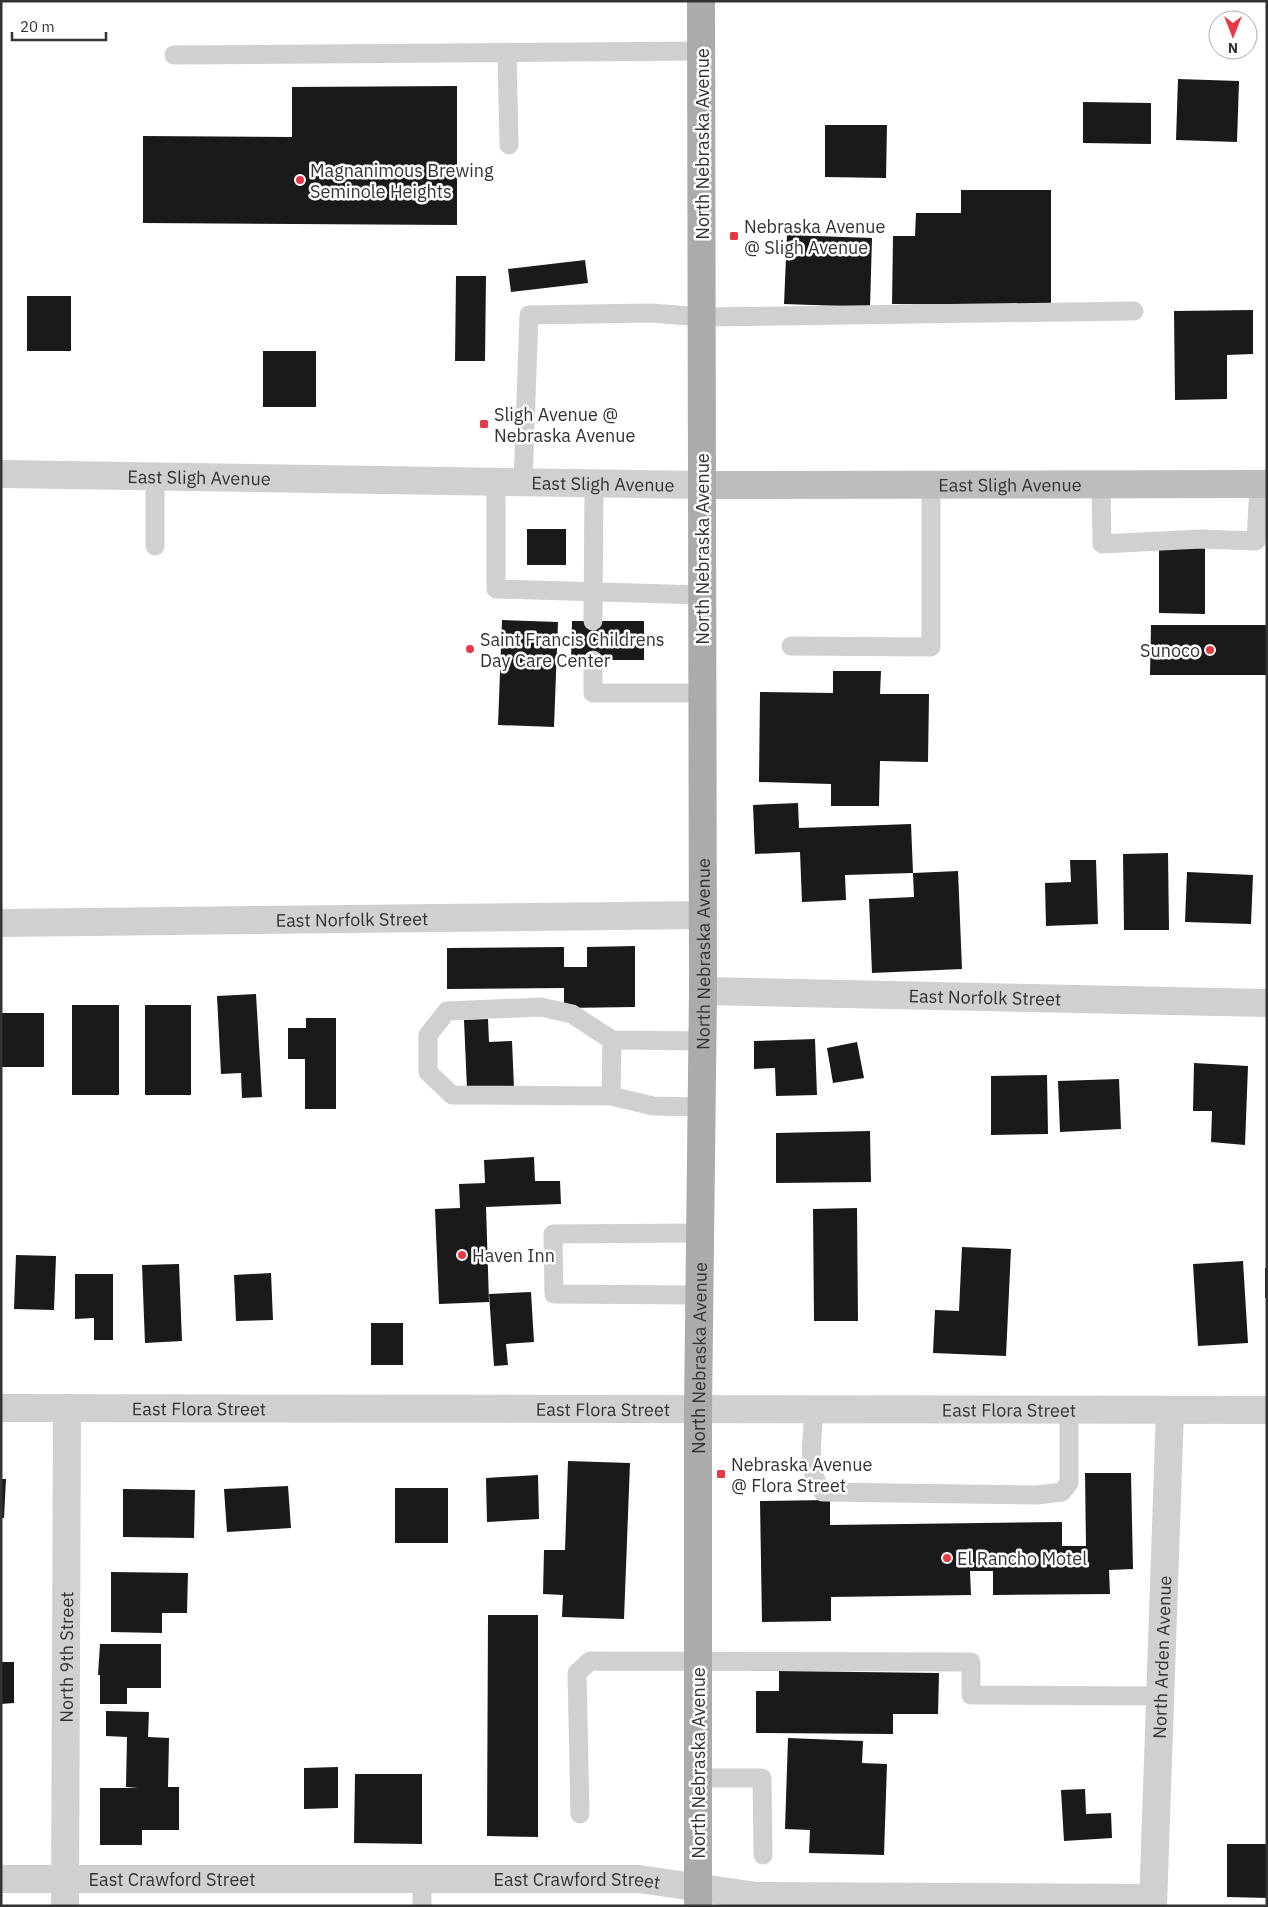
<svg xmlns="http://www.w3.org/2000/svg" width="1268" height="1907" viewBox="0 0 1268 1907" font-family="'IBM Plex Sans',sans-serif">
  <style>
    .building { fill: #1a1a1a }
    .lines { fill: none; stroke-linecap: round; stroke-linejoin: round }
    .service { stroke: #d0d0d0; stroke-width: 19 }
    .minor { stroke: #d0d0d0; stroke-width: 28 }
    .tertiary { stroke: #d0d0d0; stroke-width: 28 }
    .secondary { stroke: #bdbdbd; stroke-width: 28 }
    .primary { stroke: #ababab; stroke-width: 28 }
    .poi-dot { fill: #e63946; stroke: #fff; stroke-width: 2 }
    .labels { text-anchor: middle; dominant-baseline: central; stroke-width: 5; stroke-linejoin: round; paint-order: stroke }
    .street-label { font-size: 18px; fill: #333; stroke: #fff }
    .poi-label { font-size: 18px; fill: #333; stroke: #fff; text-anchor: start }
  </style>
  <rect width="100%" height="100%" fill="#fff"/>
  <path class="building" d="M1178,79l61,2 -2,61 -61,-2z
    M457,86v139l-314,-2v-87l149,1v-50z
    M1083,102l68,1v41l-68,-1z
    M825,125h62l-1,53 -61,-1z
    M961,190h90v115l-159,-1 1,-68h22l1,-23h45z
    M787,235l85,3 -2,69 -86,-3z
    M585,260l3,23 -77,9 -3,-23z
    M456,276h30l-1,85h-30z
    M27,296h44v55h-44z
    M1253,310v44l-26,1v44l-52,1 -1,-89z
    M263,351h53v56h-53z
    M527,529h39v36h-39z
    M1159,546h46v68l-46,-1z
    M502,620l56,2 -4,105 -56,-2z
    M572,621h72v39h-73z
    M1151,625h116v50h-117z
    M833,671h48l-1,23h49l-1,68 -48,-1 -1,45h-48v-22l-72,-2 1,-90 73,1z
    M798,803l1,25 112,-4 2,49 -68,2 1,25 -44,2 -2,-50 -45,2 -2,-49z
    M1168,853l1,77h-45l-1,-76z
    M1070,860h26l2,64 -52,2 -1,-43 26,-1z
    M958,871l4,98 -90,4 -3,-74 45,-2 -1,-24z
    M1187,872l66,3 -2,49 -66,-2z
    M635,946v61l-71,1v-20l-117,1v-41l117,-1v20h23v-20z
    M256,994l6,103 -20,1 -1,-25 -20,1 -4,-78z
    M72,1005h47v90h-47z
    M145,1005h46v90h-46z
    M2,1013h42v54h-42z
    M306,1018h30v91h-31v-50h-17v-31h18z
    M488,1019l1,23 23,-1 2,47 -47,1 -3,-69z
    M815,1039l2,56 -41,1 -1,-28 -21,1v-28z
    M857,1042l7,36 -31,5 -6,-35z
    M1194,1063l54,3 -3,79 -34,-3 1,-31h-19z
    M1047,1075l1,59 -57,1v-59z
    M1119,1079l2,50 -61,3 -2,-51z
    M870,1131l1,51 -95,1v-50z
    M534,1157l1,24h25l1,23 -75,3 3,95 -50,2 -4,-95 25,-1 -1,-24 26,-1 -1,-23z
    M857,1208l1,113h-44l-1,-112z
    M962,1247l49,2 -5,107 -73,-3 2,-43 24,1z
    M16,1255l40,1 -2,54 -40,-1z
    M1243,1261l5,82 -50,3 -5,-82z
    M179,1264l3,77 -37,2 -3,-78z
    M1265,1268h2v30h-2z
    M271,1273l2,47 -37,1 -2,-46z
    M75,1274h38v66h-19v-22l-19,1z
    M531,1292l3,50 -28,2 2,21 -14,1 -5,-72z
    M371,1323h32v42h-32z
    M568,1461l62,2 -6,156 -62,-2 1,-22 -20,-1 1,-44h21z
    M1085,1473h46l2,96 -24,1 1,24 -117,1v-24h-23l1,24 -140,2v24l-69,1 -2,-121 70,-1v25l232,-3v24h24z
    M538,1475l1,44 -52,3 -1,-44z
    M1,1479h5l-2,39h-3z
    M288,1486l3,42 -64,4 -3,-43z
    M395,1488h53v55h-53z
    M123,1489l72,1 -1,48 -71,-1z
    M111,1572l77,1 -1,40h-25v20l-51,-1z
    M488,1615h50v222l-51,-1z
    M100,1644h61v44h-34v16h-27v-29h-2z
    M1,1662h13v41l-13,1z
    M779,1671l160,2 -1,41h-45v20l-137,-1v-42h23z
    M106,1711l43,1 -1,25 21,1 -1,49h11v43h-37v15h-42v-57h38l-12,-1 1,-50 -21,-1z
    M788,1738l75,3 -1,22 25,1 -3,91 -75,-2 1,-23 -25,-1z
    M338,1767v41l-34,1v-41z
    M355,1774h67v70l-68,-1z
    M1085,1789l1,25 25,-1 1,25 -48,3 -3,-51z
    M1227,1844h40v54l-40,-1z"/>
  <g class="lines">
    <path class="service" d="M507,53l2,92
      M174,55l528,-4
      M155,476v70
      M496,482v107l206,6
      M523,482l6,-167 123,-2 50,4 432,-6
      M1101,485l1,59 99,-5 55,2 3,-57
      M593,621l1,-138
      M791,646l140,1v-162
      M593,660v33h110
      M611,1096l1,-56
      M701,1107l-48,-1 -42,-10 -159,-1 -24,-23v-37l19,-24 94,-4 31,7 40,26 91,1
      M699,1295l-145,-1 -1,-60 147,-1
      M814,1410c-1,26 -9,61 9,82l214,3 25,-3 7,-9v-73
      M698,1778h64l1,77
      M580,1814l-3,-141 13,-12 381,1v33l190,1
      M422,1879v27"/>
    <g class="minor">
      <path id="s1" d="M1,923l702,-8"/>
      <path id="s2" d="M703,991l564,12"/>
      <path id="s3" d="M1,1408l1266,2"/>
      <path id="s4" d="M1,1879h638l118,17 396,2"/>
      <path id="s5" d="M65,1906l2,-498"/>
      <path id="s6" d="M1153,1906l17,-496"/>
    </g>
    <path class="tertiary" id="s7" d="M1,474l701,11"/>
    <path class="secondary" id="s8" d="M702,485l565,-1"/>
    <path class="primary" id="s9" d="M698,1906v-496l5,-419 -2,-990"/>
  </g>
  <g class="poi-dot">
    <circle cx="300" cy="180" r="5"/>
    <rect x="729" y="231" width="10" height="10" rx="2.5"/>
    <rect x="479" y="419" width="10" height="10" rx="2.5"/>
    <circle cx="470" cy="649" r="5"/>
    <circle cx="1210" cy="650" r="5"/>
    <circle cx="462" cy="1255" r="5"/>
    <rect x="716" y="1469" width="10" height="10" rx="2.5"/>
    <circle cx="947" cy="1558" r="5"/>
  </g>
  <g class="labels">
    <g class="street-label">
      <text transform="translate(702 144) rotate(-90)">North Nebraska Avenue</text>
      <text stroke="none"><textPath href="#s7" startOffset="198">East Sligh Avenue</textPath></text>
      <text stroke="none"><textPath href="#s7" startOffset="602">East Sligh Avenue</textPath></text>
      <text stroke="none"><textPath href="#s8" startOffset="308">East Sligh Avenue</textPath></text>
      <text transform="translate(702 549) rotate(-90)">North Nebraska Avenue</text>
      <text stroke="none"><textPath href="#s1" startOffset="351">East Norfolk Street</textPath></text>
      <text stroke="none"><textPath href="#s9" startOffset="952">North Nebraska Avenue</textPath></text>
      <text stroke="none"><textPath href="#s2" startOffset="282">East Norfolk Street</textPath></text>
      <text stroke="none"><textPath href="#s9" startOffset="548">North Nebraska Avenue</textPath></text>
      <text stroke="none"><textPath href="#s3" startOffset="198">East Flora Street</textPath></text>
      <text stroke="none"><textPath href="#s3" startOffset="602">East Flora Street</textPath></text>
      <text stroke="none"><textPath href="#s3" startOffset="1008">East Flora Street</textPath></text>
      <text stroke="none"><textPath href="#s5" startOffset="249">North 9th Street</textPath></text>
      <text stroke="none"><textPath href="#s6" startOffset="249">North Arden Avenue</textPath></text>
      <text transform="translate(698 1763) rotate(-90)">North Nebraska Avenue</text>
      <text stroke="none"><textPath href="#s4" startOffset="171">East Crawford Street</textPath></text>
      <text stroke="none"><textPath href="#s4" startOffset="576">East Crawford Street</textPath></text>
    </g>
    <g class="poi-label">
      <text x="310" y="170">Magnanimous Brewing<tspan x="310" dy="21">Seminole Heights</tspan></text>
      <text x="744" y="226">Nebraska Avenue<tspan x="744" dy="21">@ Sligh Avenue</tspan></text>
      <text x="494" y="414">Sligh Avenue @<tspan x="494" dy="21">Nebraska Avenue</tspan></text>
      <text x="480" y="639">Saint Francis Childrens<tspan x="480" dy="21">Day Care Center</tspan></text>
      <text x="1200" y="650" text-anchor="end">Sunoco</text>
      <text x="472" y="1255">Haven Inn</text>
      <text x="731" y="1464">Nebraska Avenue<tspan x="731" dy="21">@ Flora Street</tspan></text>
      <text x="957" y="1558">El Rancho Motel</text>
    </g>
  </g>
  <rect width="1268" height="1907" fill="none" stroke="#333333" stroke-width="5"/>
  <g transform="translate(1233 35) rotate(180)"><circle r="24" fill="#ffffff" stroke="#adadad"/>
  <path d="M0-4L9 19L0 12L-9 19Z" fill="#e63946"/>
  <text y="-8" font-size="14" font-weight="bold" text-anchor="middle" fill="#333333">N</text>
  </g>
  <path d="M12 32v8h94v-8" fill="none" stroke="#333333" stroke-width="2.5"/>
  <text x="20" y="32" font-size="15" fill="#333333" stroke="#ffffff" stroke-width="4" paint-order="stroke">20 m</text>
</svg>
